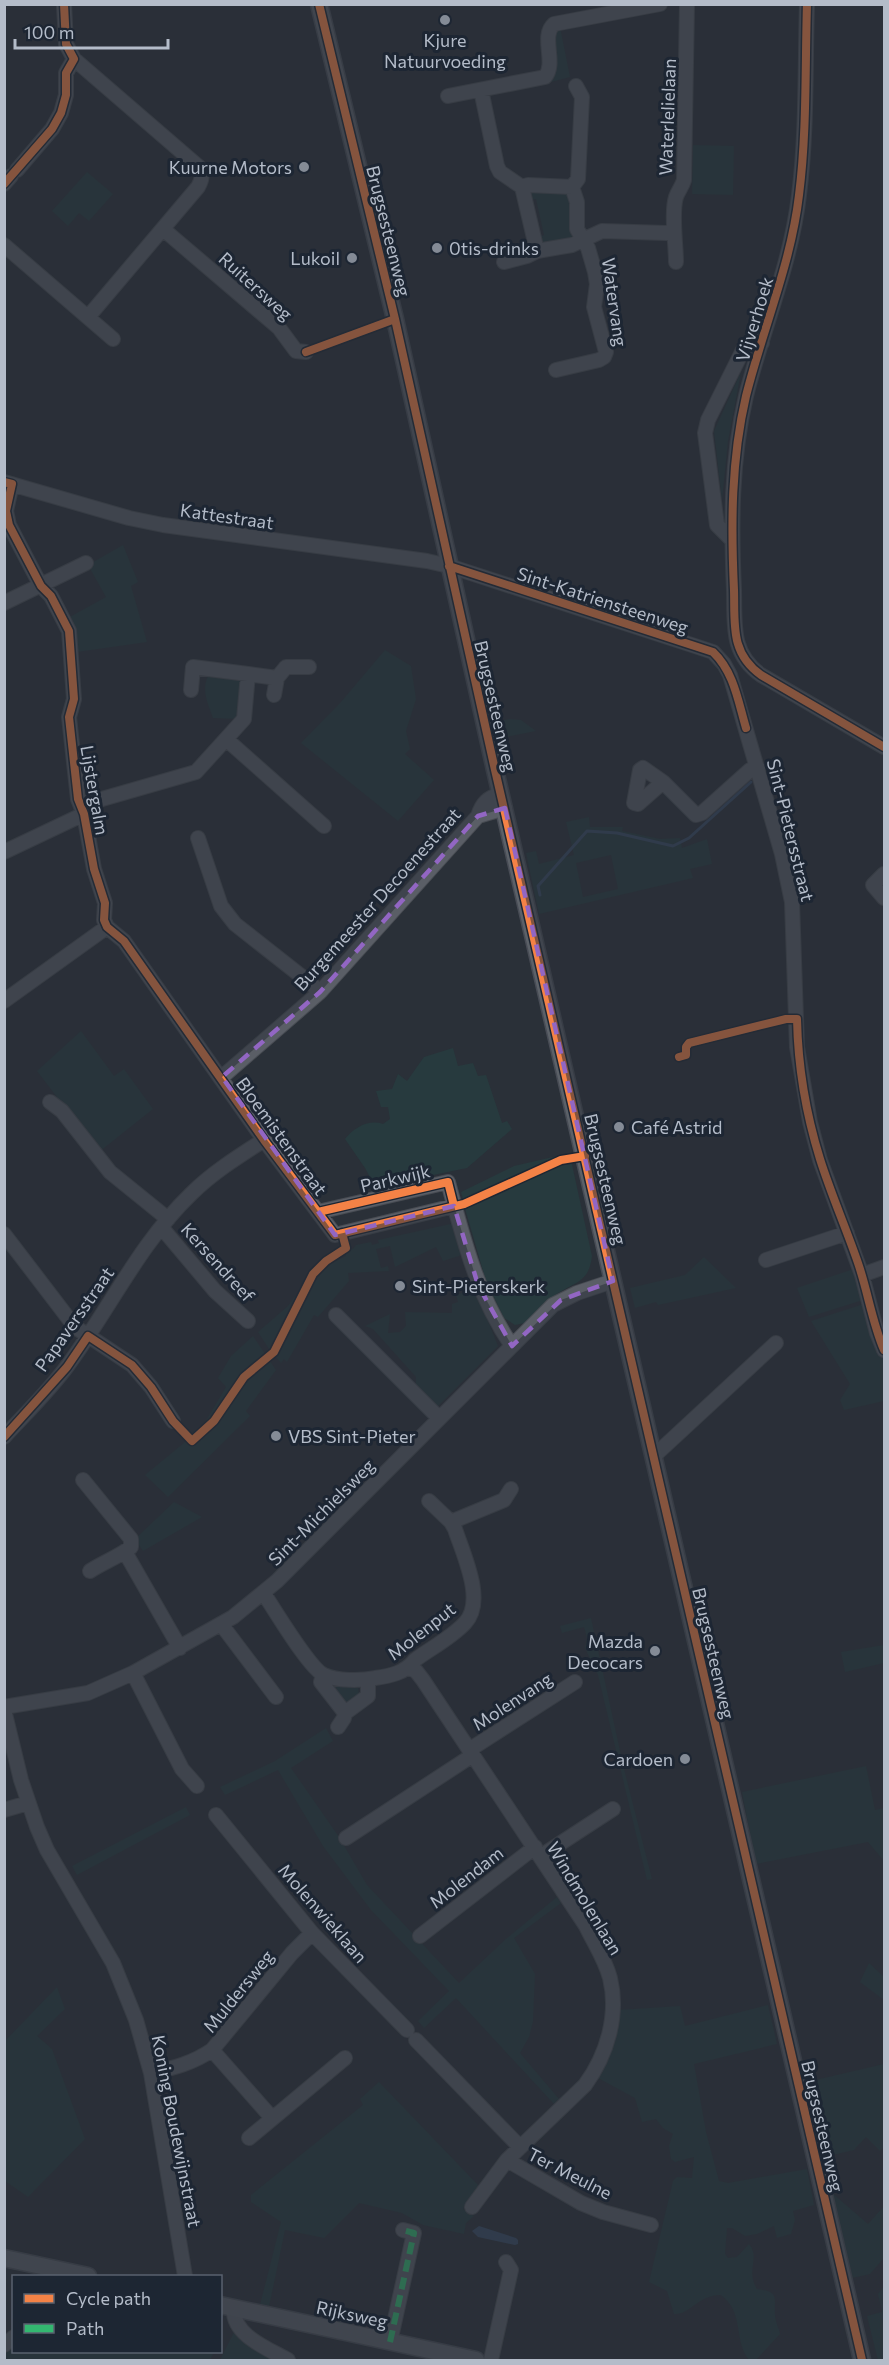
<svg xmlns="http://www.w3.org/2000/svg" width="889" height="2365" viewBox="0 0 889 2365" font-family="Commissioner,sans-serif">
  <style>
    .green { fill: #273a3e; fill-rule: evenodd }
    .water { fill: #384963 }
    .lines { fill: none; stroke-linecap: round; stroke-linejoin: round }
    .stream { stroke: #384963; stroke-width: 3 }
    .minor-casing { stroke: #484c53; stroke-width: 16 }
    .major-casing { stroke: #484c55; stroke-width: 19 }
    .minor { stroke: #5a5e66; stroke-width: 14 }
    .major { stroke: #5c6168; stroke-width: 16 }
    .quiet { stroke: #33b770; stroke-width: 6; stroke-dasharray: 12 6; stroke-linecap: butt }
    .cycleway-casing { stroke: #1d2633; stroke-width: 11 }
    .cycleway { stroke: #f48246; stroke-width: 8 }
    .marked { fill: none; stroke: #9266c3; stroke-width: 4.5; stroke-dasharray: 12 8; stroke-linejoin: round }
    .poi-dot { fill: #848b96; stroke: #1d2633; stroke-width: 2 }
    .labels { text-anchor: middle; dominant-baseline: central; stroke-width: 6; stroke-linejoin: round; paint-order: stroke }
    .poi-label { font-size: 18px; fill: #b4bcc9; stroke: #1d2633; text-anchor: end }
    .street-label { font-size: 18px; fill: #b4bcc9; stroke: #1d2633 }
  </style>
  <rect width="100%" height="100%" fill="#2a3038"/>
  <path class="green" d="M560,27l10,50 -19,5 3,-8 -1,-38z
    M693,145l41,1 -1,49 -41,-1z
    M87,172l26,22 -24,27 -10,-8 -11,13 -16,-15z
    M533,190l36,4 5,39 -3,6 -32,5 -2,-6 7,-3 -8,-36 -8,1z
    M741,372l-13,69 -6,60 -8,-70z
    M123,545l15,37 -7,4 16,56 -70,10 -2,-18 -7,-16 38,-21 -18,-32z
    M385,650l26,16 5,33 -10,32 4,18 -5,5 29,26 -36,41 -97,-78 40,-41z
    M213,675l24,3 4,4 -2,37 -26,-1c-5,-15 -12,-27 -5,-42z
    M510,719l11,1 15,11 -35,7 -3,-17z
    M589,817l1,10h33l-1,4 38,8 20,-1 2,10 25,-9 5,25 -22,5 3,9 -154,36 -13,-61 10,-2 3,13 35,-9 -8,-33zM611,855l7,34 -35,8 -7,-34z
    M81,1031l33,45 10,-7 29,40 -54,43 -62,-81z
    M453,1048l5,18 15,-3 5,13 8,-1 16,48 5,-2 5,8 -45,39 -92,19 -10,-19 -20,-29c9,-11 23,-20 38,-15l7,-5 -2,-12h-7l-5,-16 16,-2 6,-15 9,7 17,-24z
    M570,1153v1l-107,45 -2,-7 53,-26z
    M571,1160l21,96c-3,28 -19,26 -38,40 -11,7 -20,17 -29,27l-10,2 -11,-7 -18,-37 -22,-76z
    M455,1223l7,29 -3,4 -16,5 -7,-14 -41,20 -5,-21 -14,3 5,19 7,-2 1,5 -41,2 1,8 -31,36 -4,-2 -27,47 -3,-3 -3,4 -7,-8 9,-13 34,-68 7,-7 22,-11 -3,-5 10,-2 3,-4 15,-3 1,3 7,-2 -1,-3z
    M704,1257l32,31 -78,17 -2,-3 -21,6 -5,-20 55,-13z
    M854,1269l9,31 -54,17 -12,-29z
    M311,1275l-37,74 -3,3 -13,-20 30,-26z
    M475,1288l23,58 -60,60 -22,-20v-9l-43,-48 -8,-3 25,-12 -2,19 12,-1 6,-6 -1,-14 47,1v-9l6,-2 -2,-7z
    M864,1304l20,53v44l-40,9 -4,-10 10,-16 -39,-63z
    M253,1336l23,34 -30,41 4,5 -82,81 -23,-22 56,-46 25,-42 -8,-9 13,-22z
    M174,1502l28,15 -59,34 -8,-12z
    M591,1618l33,151 28,110 -5,1 -49,-205 -13,-27 2,-10 -3,-11 -22,6 -2,-7z
    M884,1645v18l-39,9 -4,-20z
    M332,1685l26,3 1,6 -14,10z
    M326,1728l7,13 -42,27 48,69 28,48 92,98 48,-45 50,-41 4,6 -47,35 21,36 -2,47 -4,16 -9,16 39,46 -5,5 -98,-106 -32,30 -6,-7 31,-30 -78,-81 -48,-64 -45,-76 -53,25 -5,-8 55,-26z
    M866,1766l9,44 9,-2v53l-16,-19 -112,22 -14,-72z
    M186,1807l4,8 -113,60 -5,-9z
    M869,1963l15,14v23l-24,-18z
    M57,1987l8,22 -28,27 15,13 33,90 -57,58 -23,-16v-140z
    M768,2005l9,39 -83,20 12,68 13,49 9,2 79,-14 7,36 -21,6 2,9 -4,14 -14,4 -3,-12 -17,8 -12,2 -13,-8h-5l-2,26 3,4 9,-1 12,-13c12,14 -4,26 8,45 23,3 17,8 18,26 0,6 4,13 5,19l-24,26h-7c-16,-19 -4,-47 -28,-65 -24,0 -30,20 -47,19l-7,-23 -18,-9 24,-101 4,-4 15,1 2,-21 -19,5 -4,-3 -2,-13 4,-12 -10,-6 -7,-9 -14,3 -7,-24 -37,-20c12,-23 20,-42 20,-68l62,-4 5,20z
    M884,2064v83l-4,4 -14,-14 -12,13 -30,7 -17,-75z
    M379,2082l100,104 -16,23 11,7 -8,7 -2,11 -41,-9 -21,-12 -43,-10 -35,35 -39,-8 -16,77 -9,-2 21,-83 -30,-20v-7l112,-90 -3,-6z
    M832,2193l36,31 16,-18v52l-14,16 -18,4z
    M884,2286v74h-6l-11,-44 15,-4 -4,-18z
    M234,2332l47,28h-61z
    M13,2342l1,10h200l-4,8h-205l-1,-10z"/>
  <path class="water" d="M479,2226l37,12 2,2v4l-3,1 -37,-8 -6,-6z"/>
  <g class="lines">
    <path class="stream" d="M540,895l-2,-9 49,-55 30,2 56,13 16,-8 62,-56"/>
    <defs>
      <path id="minor" d="M64,4l2,40 8,15 125,108c4,8 3,13 -1,20l-110,130
        M807,4c-2,63 0,128 -8,191 -8,69 -36,133 -53,201 -15,64 -15,129 -12,194 1,34 -4,63 27,85l123,72
        M481,90l16,76 3,6 22,15
        M448,96l97,-19c12,-14 -5,-41 9,-53l106,-20
        M17,170l35,-41 9,-16 5,-18v-22l8,-14
        M4,184l7,-8
        M522,187l15,64
        M522,187l6,-2 44,2
        M163,229l116,99 17,23 10,1
        M4,245l109,94
        M504,262l23,-6 10,-5 35,-6 30,-14 64,2 7,-2
        M676,262c0,-18 -5,-49 0,-65 2,-6 6,-10 8,-17l3,-176
        M556,370l43,-10 5,-3 2,-5 -12,-45 3,-23 -2,-12 -7,-24 -11,-19v-27l-5,-15 6,-8 4,-82 -6,-11
        M4,482l125,36 34,7 264,36 22,5 246,80 18,6 11,12 6,11 52,179 10,48 5,145 13,75 10,38 42,115 15,58 7,17
        M12,484l-6,27 3,14 32,61 10,10 18,35 5,68 -5,18 9,82 6,15 10,55 11,34 -1,17 3,7 17,14 140,199 71,95 119,-29
        M731,539l-14,-14 -12,-92 3,-13 37,-74 17,-3
        M4,603l82,-40
        M248,674l29,4 9,-11h23
        M274,695l3,-17
        M226,739l98,87
        M643,768l20,14 -25,22 -4,-1 6,-33z
        M663,782l33,33 6,-2 48,-43 8,-2
        M81,805l115,-33 48,-53 4,-45 -55,-7 -2,23
        M478,816l27,-8
        M198,838l23,68 14,18 75,59 10,9
        M4,852l80,-38
        M884,874l-11,11 11,13
        M4,1001l103,-74
        M222,1077l98,-85 158,-176c4,-13 10,-19 23,-22
        M50,1102l12,9 48,61 58,47
        M318,1212l130,-30c16,59 29,113 64,164
        M162,1228l53,63 33,30
        M4,1234l71,93 57,38 19,22 22,34
        M766,1260l81,-27
        M862,1275l22,-8
        M336,1315l103,103
        M4,1437c22,-24 46,-47 64,-72 42,-57 72,-122 123,-171 21,-21 48,-38 73,-54
        M654,1456l122,-113
        M83,1480l48,59v8c-9,8 -29,16 -41,24
        M451,1522l53,-22 7,-11
        M125,1552l55,96
        M264,1594c11,16 45,74 60,81 13,6 37,6 51,3 15,-2 30,-5 40,-18 16,-12 36,-22 50,-37 21,-22 -2,-69 -10,-94l-4,-7 -22,-21
        M221,1624l55,73
        M409,1668l7,3 7,9 163,246c8,17 19,33 24,52 9,37 -3,77 -25,107l-78,75 -35,47
        M133,1673l49,96 15,17
        M323,1675l-2,7 24,31
        M4,1707l84,-14 45,-20 100,-56 44,-36 276,-276 24,-12 36,-12
        M4,1710l17,70 16,47 10,23 66,113 23,57 15,53 34,203
        M338,1727l6,-9 1,-5 23,-17v-16
        M469,1750l106,-68
        M4,1810l24,-7
        M216,1815l96,118 95,97
        M346,1838l127,-83
        M541,1856l72,-47
        M420,1936l115,-89
        M416,2040l104,107
        M212,2050l60,68
        M151,2073c23,-5 42,-10 61,-23l80,-97 20,-20
        M249,2138l96,-80
        M507,2160l74,43 22,9 48,13
        M234,2308c-3,27 35,41 54,52
        M390,2342l24,-109 -11,-3
        M4,2345l10,-8
        M491,2360l20,-90 -5,-8"/>
      <path id="major" d="M319,4l76,315 100,451 367,1590
        M4,2258l84,18
        M220,2305l256,55"/>
    </defs>
    <use href="#minor" class="minor-casing"/>
    <use href="#major" class="major-casing"/>
    <use href="#minor" class="minor"/>
    <use href="#major" class="major"/>
    <path class="quiet" d="M390,2342l24,-109 -11,-3"/>
    <defs>
      <path id="cycleway" d="M319,4l76,315 100,451 367,1590
        M807,4c-2,63 0,128 -8,191 -8,69 -36,133 -53,201 -15,64 -15,129 -12,194 1,34 -4,63 27,85l123,72
        M4,184l48,-55 9,-16 5,-18v-22l8,-14 -8,-15 -2,-40
        M306,352l89,-33
        M4,482l8,2 -6,27 3,14 32,61 10,10 18,35 5,68 -5,18 9,82 6,15 10,55 11,34 -1,17 3,7 17,14 140,199 71,95 129,-31 97,-44 24,-4
        M449,566l264,86c21,20 25,49 33,76
        M679,1057l7,-2v-8l3,-4 97,-24h11c1,48 9,95 23,140 11,35 26,69 38,104 10,29 14,59 26,87
        M318,1212l130,-30 6,24
        M4,1437l63,-70 21,-31 44,29 19,22 22,34 19,20 22,-20 30,-44 30,-25 39,-78 13,-13 20,-13 -4,-15"/>
    </defs>
    <use href="#cycleway" class="cycleway-casing"/>
    <use href="#cycleway" class="cycleway"/>
  </g>
  <path d="M0 0H889V2365H0ZM505,808l108,473 -52,19 -49,46 -34,-61 -24,-79 -119,29 -113,-158 98,-85 158,-176z" fill="#2a3038" fill-opacity=".55" fill-rule="evenodd"/>
  <path class="marked" d="M505,808l108,473 -52,19 -49,46 -34,-61 -24,-79 -119,29 -113,-158 98,-85 158,-176z"/>
  <g class="poi-dot">
    <circle cx="445" cy="20" r="6"/>
    <circle cx="304" cy="167" r="6"/>
    <circle cx="437" cy="248" r="6"/>
    <circle cx="352" cy="258" r="6"/>
    <circle cx="619" cy="1127" r="6"/>
    <circle cx="400" cy="1286" r="6"/>
    <circle cx="276" cy="1436" r="6"/>
    <circle cx="655" cy="1651" r="6"/>
    <circle cx="685" cy="1759" r="6"/>
  </g>
  <g class="labels">
    <g class="poi-label">
      <text x="445" y="40" text-anchor="middle">Kjure<tspan x="445" dy="21">Natuurvoeding</tspan></text>
      <text x="292" y="167">Kuurne Motors</text>
      <text x="449" y="248" text-anchor="start">0tis-drinks</text>
      <text x="340" y="258">Lukoil</text>
      <text x="631" y="1127" text-anchor="start">Café Astrid</text>
      <text x="412" y="1286" text-anchor="start">Sint-Pieterskerk</text>
      <text x="288" y="1436" text-anchor="start">VBS Sint-Pieter</text>
      <text x="643" y="1641">Mazda<tspan x="643" dy="21">Decocars</tspan></text>
      <text x="673" y="1759">Cardoen</text>
    </g>
    <g class="street-label">
      <text transform="translate(667 117) rotate(-88)">Waterlelielaan</text>
      <text transform="translate(389 231) rotate(76)">Brugsesteenweg</text>
      <text transform="translate(256 286) rotate(42)">Ruitersweg</text>
      <text transform="translate(615 302) rotate(82)">Watervang</text>
      <text transform="translate(754 319) rotate(-73)">Vijverhoek</text>
      <text transform="translate(227 516) rotate(8)">Kattestraat</text>
      <text transform="translate(603 600) rotate(18)">Sint-Katriensteenweg</text>
      <text transform="translate(496 706) rotate(77)">Brugsesteenweg</text>
      <text transform="translate(95 790) rotate(80)">Lijstergalm</text>
      <text transform="translate(791 830) rotate(76)">Sint-Pietersstraat</text>
      <text transform="translate(377 899) rotate(-48)">Burgemeester Decoenestraat</text>
      <text transform="translate(282 1136) rotate(54)">Bloemistenstraat</text>
      <text transform="translate(395 1178) rotate(-13)">Parkwijk</text>
      <text transform="translate(606 1179) rotate(77)">Brugsesteenweg</text>
      <text transform="translate(218 1262) rotate(48)">Kersendreef</text>
      <text transform="translate(74 1319) rotate(-55)">Papaversstraat</text>
      <text transform="translate(321 1512) rotate(-45)">Sint-Michielsweg</text>
      <text transform="translate(421 1631) rotate(-38)">Molenput</text>
      <text transform="translate(714 1653) rotate(77)">Brugsesteenweg</text>
      <text transform="translate(512 1701) rotate(-33)">Molenvang</text>
      <text transform="translate(466 1877) rotate(-38)">Molendam</text>
      <text transform="translate(585 1898) rotate(59)">Windmolenlaan</text>
      <text transform="translate(323 1913) rotate(49)">Molenwieklaan</text>
      <text transform="translate(238 1991) rotate(-51)">Muldersweg</text>
      <text transform="translate(823 2126) rotate(77)">Brugsesteenweg</text>
      <text transform="translate(177 2131) rotate(79)">Koning Boudewijnstraat</text>
      <text transform="translate(570 2173) rotate(27)">Ter Meulne</text>
      <text transform="translate(352 2314) rotate(12)">Rijksweg</text>
    </g>
  </g>
  <rect width="889" height="2365" fill="none" stroke="#b4bcc9" stroke-width="12"/>
  <rect x="12" y="2275" width="210" height="78" fill="#1d2633" stroke="#59626f" stroke-width="1.5"/>
  <rect x="24" y="2294" width="30" height="9" fill="#f48246" stroke="#59626f" stroke-width="1.5"/>
  <text x="66" y="2305" font-size="18" fill="#b4bcc9">Cycle path</text>
  <rect x="24" y="2324" width="30" height="9" fill="#33b770" stroke="#59626f" stroke-width="1.5"/>
  <text x="66" y="2335" font-size="18" fill="#b4bcc9">Path</text>
  <path d="M15 39v9h153v-9" fill="none" stroke="#b4bcc9" stroke-width="3"/>
  <text x="24" y="39" font-size="18" fill="#b4bcc9" stroke="#1d2633" stroke-width="4.5" paint-order="stroke">100 m</text>
</svg>
